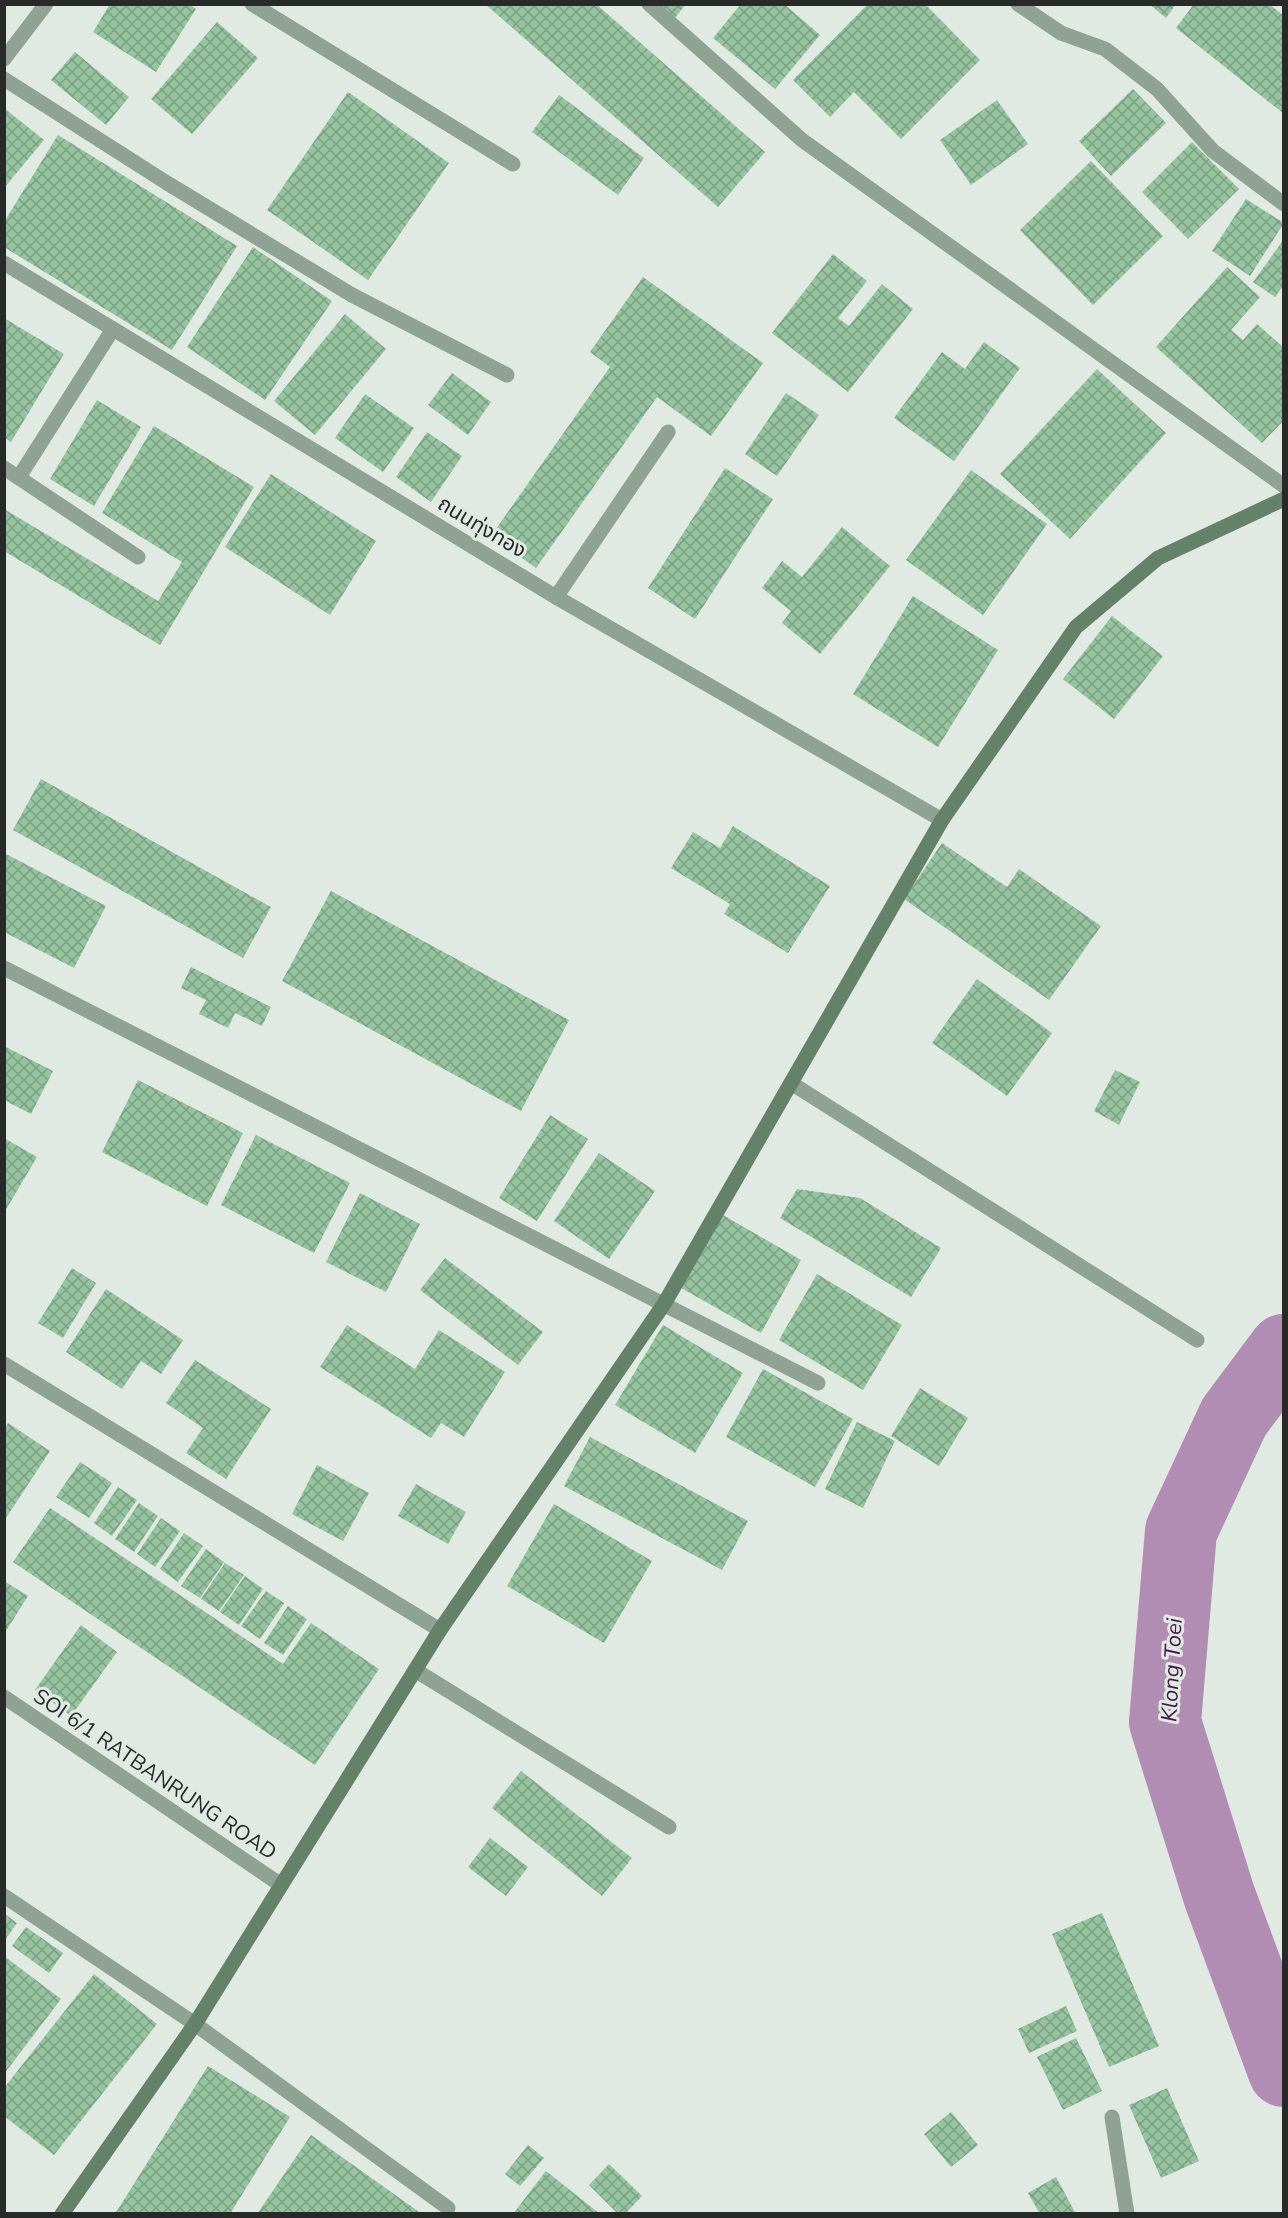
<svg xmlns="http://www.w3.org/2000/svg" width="1288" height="2218" viewBox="0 0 1288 2218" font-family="'Nunito Sans','Noto Sans Thai',sans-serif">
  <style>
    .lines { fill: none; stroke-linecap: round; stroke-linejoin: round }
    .river { stroke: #b18cb3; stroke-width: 72 }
    .building { fill: url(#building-cross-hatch) }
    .lane { stroke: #8fa293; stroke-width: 15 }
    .street { stroke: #8fa293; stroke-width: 15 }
    .secondary { stroke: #64816a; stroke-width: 15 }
    .labels { text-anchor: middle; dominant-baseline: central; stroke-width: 6; stroke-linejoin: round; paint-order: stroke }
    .street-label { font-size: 21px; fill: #272a28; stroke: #e1e9e3 }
    .water-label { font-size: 22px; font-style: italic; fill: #451749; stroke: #e1e9e3 }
  </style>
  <defs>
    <pattern id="building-cross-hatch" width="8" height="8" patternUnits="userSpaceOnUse" patternTransform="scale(1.5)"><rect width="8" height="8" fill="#96c4a0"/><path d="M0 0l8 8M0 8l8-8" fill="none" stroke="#7a9f82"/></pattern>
  </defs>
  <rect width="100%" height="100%" fill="#e1e9e3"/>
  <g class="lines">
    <path class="river" d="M1284,1350l-50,67 -53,114 -16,191 54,173 65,176"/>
  </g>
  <path class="building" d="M110,4h79l7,5 -40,63 -63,-40z
    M485,4h111l169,148 -47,55z
    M657,4h29l-12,15z
    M741,4h43l36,31 -45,54 -62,-51z
    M868,4h57l55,56 -79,79 -47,-47 -24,25 -37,-37z
    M1149,4h27l-10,14z
    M1194,4h75l15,12v98l-108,-86z
    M217,22l41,36 -66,76 -41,-35z
    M75,52l54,45 -23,28 -55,-45z
    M1133,89l33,34 -55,53 -32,-35z
    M348,92l101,71 -81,117 -101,-70z
    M559,95l85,63 -26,37 -86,-63z
    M997,100l31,44 -57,41 -31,-45z
    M4,108l40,32 -40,48z
    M58,135l179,111 -65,104 -168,-103v-25z
    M1192,142l47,47 -51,50 -46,-47z
    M1091,161l72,75 -70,69 -73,-75z
    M1246,199l38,24 -34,53 -38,-25z
    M1284,239v46l-9,12 -22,-15z
    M253,247l79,54 -67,99 -78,-53z
    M833,254l34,27 -29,37 11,8 33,-42 31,25 -65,83 -76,-59z
    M1227,267l33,30 -29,33 12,10 14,-16 27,24v72l-22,23 -106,-96z
    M643,277l120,86 -52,73 -54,-39 -121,171 -45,-32 119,-169 -20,-15z
    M345,314l41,35 -71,86 -41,-34z
    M4,318l60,36 -53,88 -7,-5z
    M984,342l36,26 -66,93 -60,-43 48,-66 23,17z
    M1097,369l69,64 -96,106 -70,-65z
    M452,373l39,29 -23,33 -40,-30z
    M786,393l33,22 -42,61 -32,-22z
    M365,394l49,34 -31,44 -48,-34z
    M97,400l44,27 -47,79 -44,-27z
    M154,426l100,61 -94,158 -156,-94v-42l154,92 24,-39 -80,-49z
    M427,432l35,24 -31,46 -35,-25z
    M725,468l48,31 -78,120 -47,-31z
    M971,470l76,54 -64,91 -77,-55z
    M271,474l105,67 -46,74 -105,-68z
    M842,527l48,39 -70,88 -38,-31 9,-12 -29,-23 20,-27 20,16z
    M913,596l85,54 -60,97 -85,-53z
    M1112,616l51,40 -49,63 -51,-40z
    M41,779l230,128 -28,51 -230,-128z
    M733,826l97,60 -42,67 -64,-39 6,-10 -59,-36 22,-36 27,16z
    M942,843l65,44 12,-18 82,57 -52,74 -145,-101z
    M4,853l102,53 -32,62 -70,-36z
    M331,891l238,129 -48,91 -239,-130z
    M191,967l80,40 -9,19 -27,-13 -7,15 -29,-14 7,-14 -25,-12z
    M977,979l75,54 -45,63 -75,-53z
    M4,1046l49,25 -22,43 -27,-14z
    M1115,1070l25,12 -21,43 -25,-14z
    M138,1080l105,53 -36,73 -105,-54z
    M550,1115l38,24 -51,82 -38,-23z
    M256,1135l94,48 -36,70 -93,-48z
    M4,1138l33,19 -33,56z
    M599,1153l56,38 -46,68 -55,-38z
    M797,1189l63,9 81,50 -30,49 -131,-79z
    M360,1193l60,31 -34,68 -60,-30z
    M723,1215l78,45 -40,73 -80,-45z
    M445,1258l98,74 -25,33 -98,-75z
    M72,1268l24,15 -33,55 -25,-15z
    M817,1274l85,51 -39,65 -84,-50z
    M106,1289l77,51 -22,34 -20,-13 -19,28 -56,-37z
    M347,1325l68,44 24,-39 66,42 -41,65 -23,-14 -10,15 -111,-71z
    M663,1325l80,48 -48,80 -80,-48z
    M195,1360l76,49 -45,70 -40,-26 17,-25 -37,-25z
    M763,1369l90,50 -38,68 -89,-50z
    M920,1388l48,30 -29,48 -48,-30z
    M857,1422l38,19 -32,67 -38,-19z
    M8,1423l42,28 -46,70v-92z
    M590,1437l158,84 -26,49 -158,-84z
    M80,1462l32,21 -23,35 -33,-21z
    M317,1465l52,28 -26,48 -51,-27z
    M416,1484l50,28 -18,32 -50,-28z
    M118,1487l19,13 -25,36 -18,-13z
    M139,1503l19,13 -24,36 -19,-13z
    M554,1504l98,57 -48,82 -97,-57z
    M50,1508l233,156 28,-41 68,46 -64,96 -302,-203z
    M161,1518l19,13 -25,36 -18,-13z
    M184,1533l19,13 -25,36 -18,-13z
    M206,1549l18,13 -24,36 -19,-12z
    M225,1563l19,12 -25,36 -18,-12z
    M245,1576l18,13 -24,36 -19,-13z
    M4,1581l24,15 -24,38z
    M266,1591l18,12 -24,36 -19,-13z
    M288,1606l19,13 -24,36 -19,-12z
    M81,1625l36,27 -46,64 -36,-26z
    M521,1771l111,87 -30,38 -110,-88z
    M490,1838l38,29 -22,29 -38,-29z
    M1102,1913l57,133 -50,21 -57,-133z
    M5,1914l12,9 -12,17z
    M26,1927l37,26 -14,20 -37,-27z
    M4,1956l57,43 -57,75z
    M94,1974l63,50 -103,131 -50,-39v-28z
    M1066,2006l11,25 -48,22 -11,-24z
    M1076,2038l26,53 -39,19 -26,-53z
    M208,2066l82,51 -60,97h-115z
    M1167,2088l32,73 -38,17 -32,-73z
    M951,2112l27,33 -27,22 -27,-33z
    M311,2135l111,79h-165z
    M528,2145l16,13 -24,28 -15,-12z
    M609,2164l33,32 -17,18h-7l-29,-29z
    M546,2171l54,43h-87z
    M1056,2177l20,37h-36l-12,-21z"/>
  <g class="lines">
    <path class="lane" d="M352,295l155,80
      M4,468l134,89
      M19,477l94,-148
      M556,597l112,-165"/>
    <path class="street" d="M252,4l261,160
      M649,4l153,136 482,346
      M1018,4l43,29 44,16 52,40 56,62 71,53
      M4,59l42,-55
      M4,79l163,104 185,112
      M4,263l552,334 386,223
      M4,968l814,415
      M791,1083l406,257
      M4,1364l436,266
      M415,1670l254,157
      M4,1697l277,188
      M4,1896l191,128 253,184
      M1112,2117l15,97"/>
    <path class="secondary" d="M62,2214l133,-190 245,-394 224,-326 278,-484 134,-193 82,-69 126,-59"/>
  </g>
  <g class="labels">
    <g class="street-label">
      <text transform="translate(482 527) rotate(31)">ถนนทุ่งทอง</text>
      <text transform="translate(155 1774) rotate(34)">SOI 6/1 RATBANRUNG ROAD</text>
    </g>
    <g class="water-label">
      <text transform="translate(1172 1670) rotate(-87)">Klong Toei</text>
    </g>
  </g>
  <rect width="1288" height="2218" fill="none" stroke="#272a28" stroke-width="12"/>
</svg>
